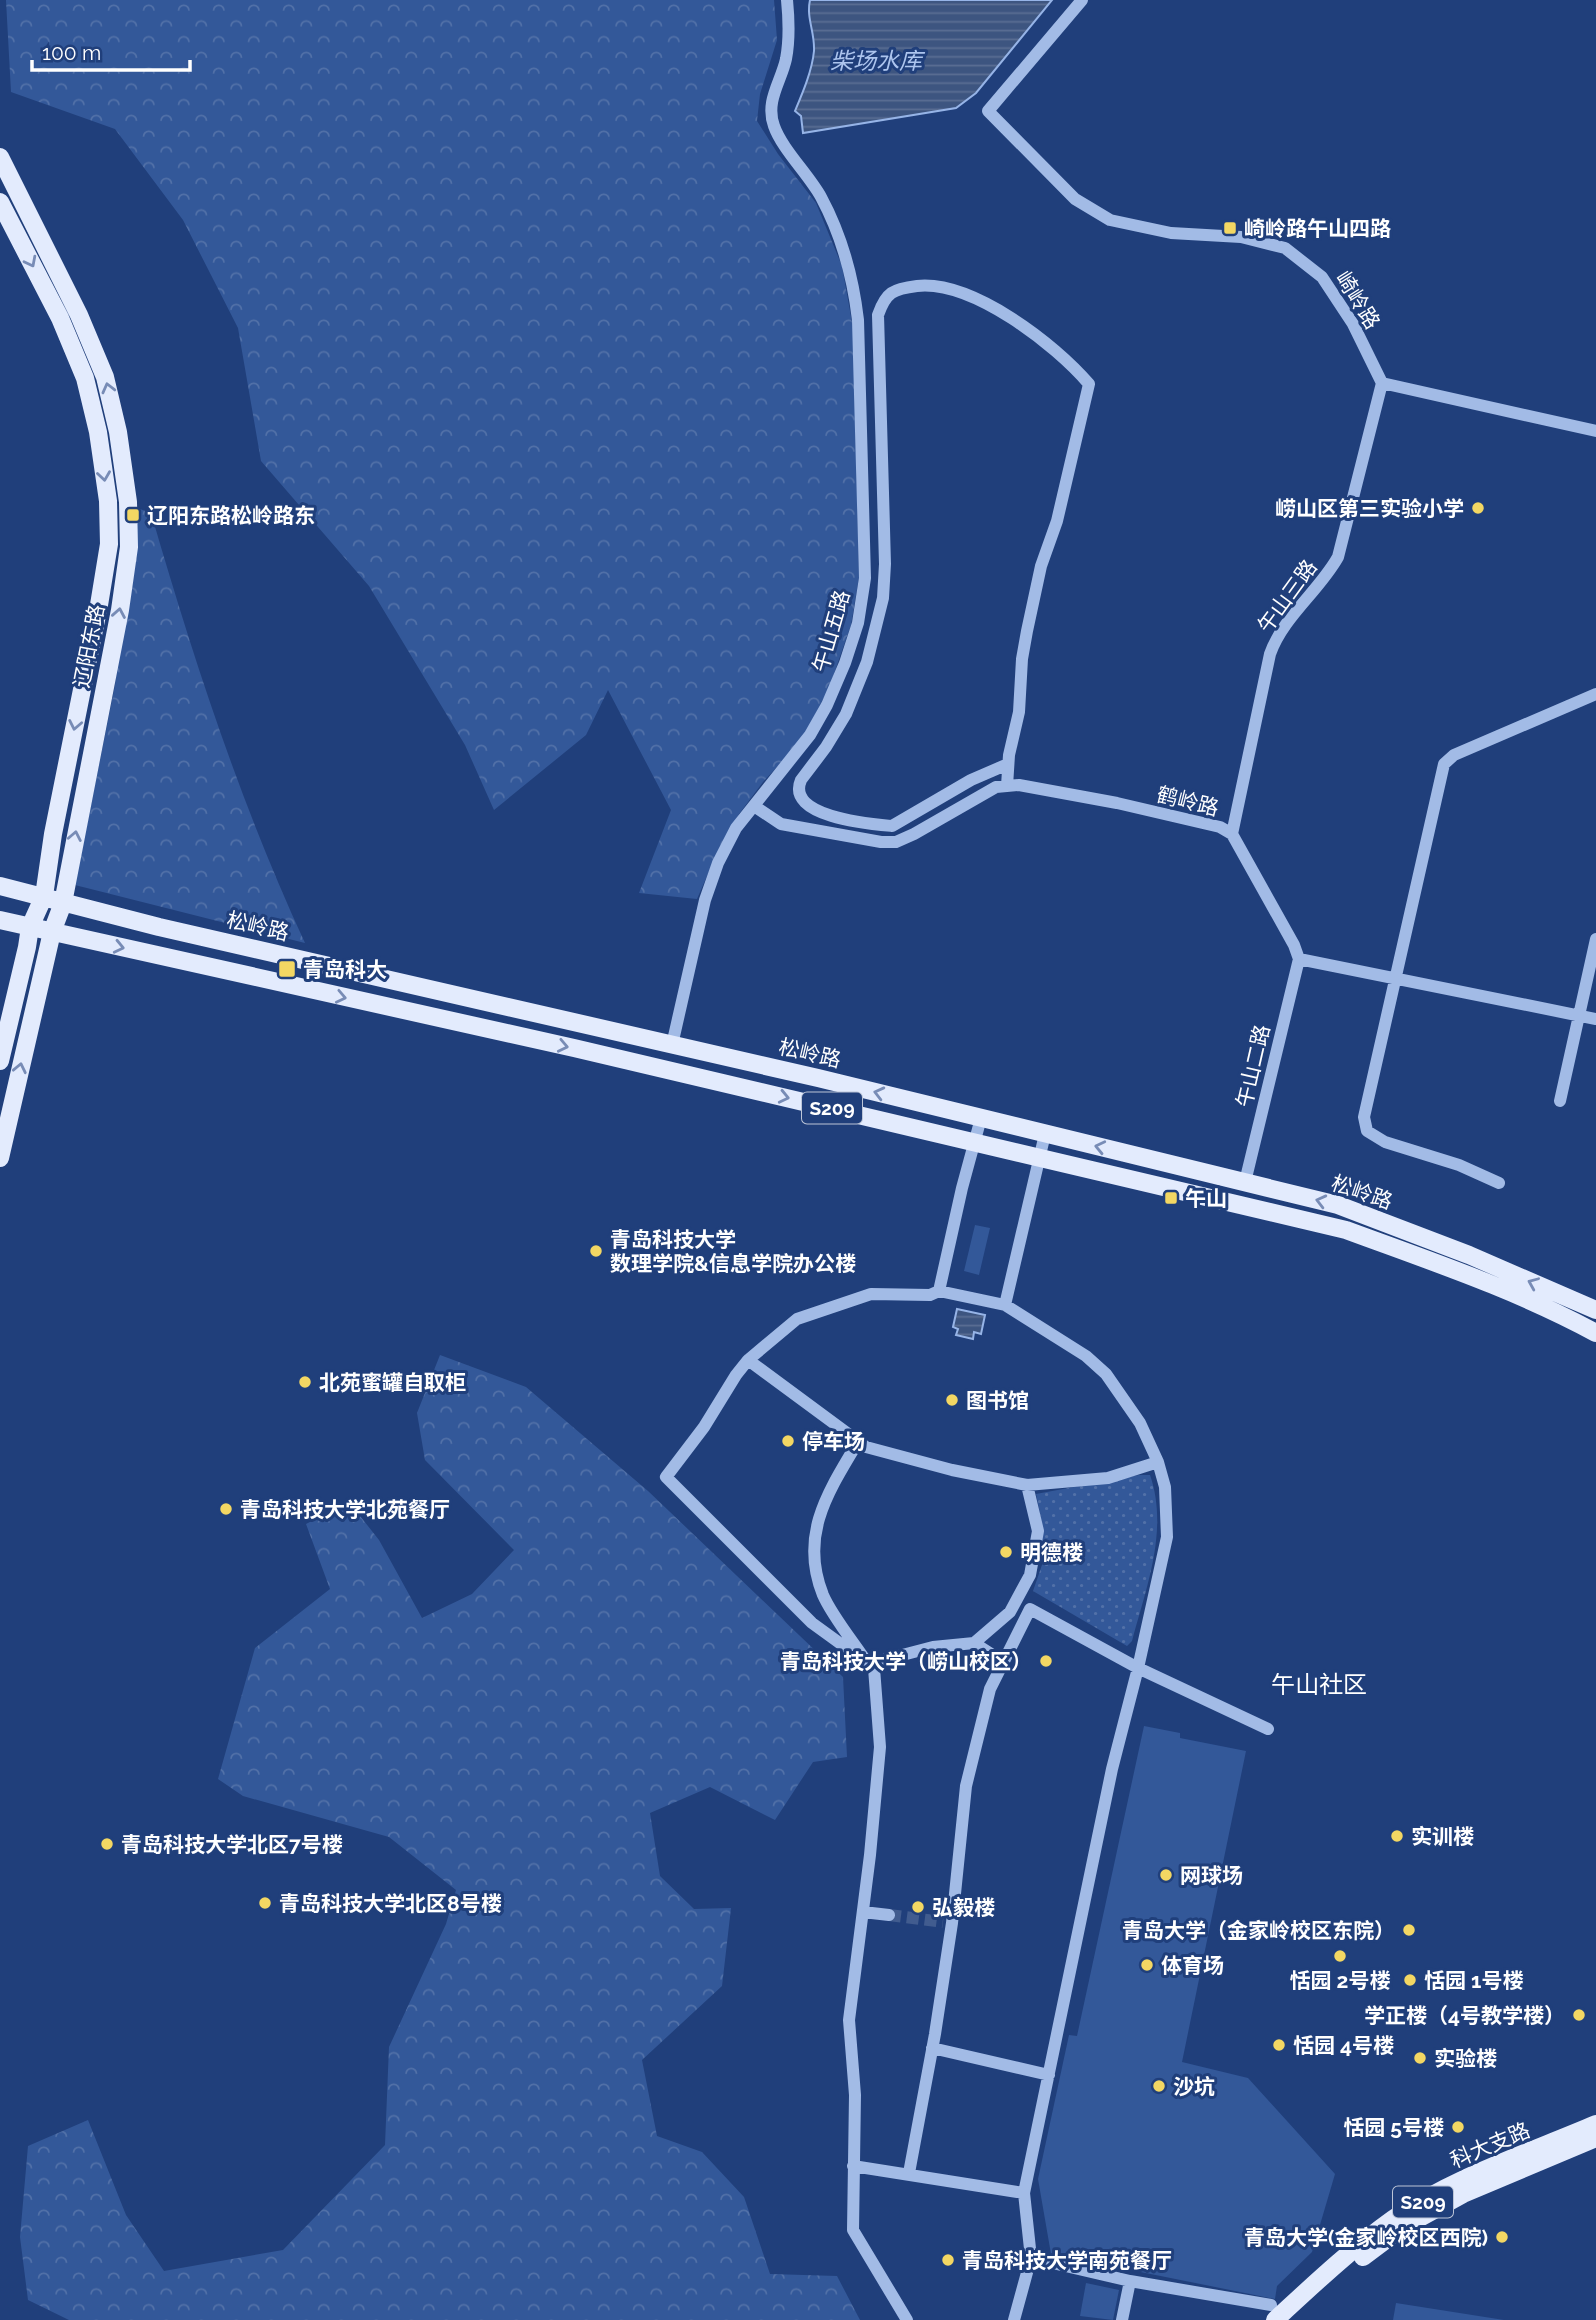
<svg xmlns="http://www.w3.org/2000/svg" width="1596" height="2320" viewBox="0 0 1596 2320" font-family="Raleway,'Noto Sans SC',sans-serif">
  <style>
    .grass { fill: url(#grass-dots) }
    .forest { fill: url(#forest-crowns) }
    .garden { fill: #335899 }
    .water { fill: url(#water-rules); stroke: #96b4e7; stroke-width: 2 }
    .lines { fill: none; stroke-linecap: round; stroke-linejoin: round }
    .minor-tunnel { stroke: #415c8f; stroke-width: 12; stroke-dasharray: 12 6; stroke-linecap: butt }
    .minor { stroke: #a2bbe6; stroke-width: 12 }
    .major { stroke: #e3ebfd; stroke-width: 18 }
    .oneway { stroke: #788cb6 }
    .poi-dot { fill: #f3d763; stroke: #203f7b; stroke-width: 2.5 }
    .labels { text-anchor: middle; dominant-baseline: central; stroke-width: 6; stroke-linejoin: round; paint-order: stroke }
    .shield { fill: #203f7b; stroke: #bcc5d7; stroke-width: 2 }
    .shield-label { font-size: 19px; font-weight: bold; fill: #fff }
    .poi-label { font-size: 21px; font-weight: bold; fill: #fff; stroke: #203f7b; text-anchor: start }
    .street-label { font-size: 21px; fill: #fff; stroke: #203f7b }
    .water-label { font-size: 23px; font-style: italic; fill: #adc5ee; stroke: #203f7b }
    .quarter-label { font-size: 24px; fill: #fff; stroke: #203f7b }
  </style>
  <defs>
    <pattern id="grass-dots" width="8" height="8" patternUnits="userSpaceOnUse" patternTransform="scale(1.75)"><rect width="8" height="8" fill="#335899"/><path d="M2 2h.1M6 6h.1" fill="none" stroke="#5271a8" stroke-width="1.8" stroke-linecap="round"/></pattern>
    <pattern id="forest-crowns" width="20" height="18" patternUnits="userSpaceOnUse" patternTransform="scale(1.75)"><rect width="20" height="18" fill="#335899"/><path d="M2 6a3 3 0 1 1 6 0M12 15a3 3 0 1 1 6 0" fill="none" stroke="#5271a8"/></pattern>
    <pattern id="water-rules" width="6" height="5" patternUnits="userSpaceOnUse" patternTransform="scale(1.75)"><rect width="6" height="5" fill="#3d5580"/><path d="M0 2.5h6" fill="none" stroke="#5a6e93"/></pattern>
  </defs>
  <rect width="100%" height="100%" fill="#203f7b"/>
  <path class="grass" d="M1139,1475h11c19,55 -4,113 -18,166l-5,5 -94,-55 10,-29 -2,-44 -5,-24z"/>
  <path class="forest" d="M6,0h768l3,40 -17,54 -3,27 21,33 38,49 26,63 11,62 6,249 -8,48 -22,63 -28,53 -38,41 -24,32 -22,39 -20,46 -58,-6 32,-83 -63,-120 -22,45 -92,75 -29,-65 -96,-159 -108,-125 -23,-133 -55,-108 -68,-91 -104,-37z
    M137,508l14,5c42,145 90,292 154,430l-230,-58 40,-200z
    M440,1355l86,32 122,104 195,186 4,80 -34,5 -38,58 -65,-33 -60,26 10,63 34,33 37,-1 -9,78 -80,74 15,76 45,16 42,45 26,77 67,2 23,44h-791l-41,-20 -8,-63 8,-91 60,-26 38,95 38,56 119,-21 102,-105 4,-98 57,-123 10,-34 -67,-53 -146,-41 -25,-17 37,-131 75,-59 -24,-65 43,-22 30,38 43,78 50,-24 42,-44 -89,-90 -8,-47z"/>
  <path class="garden" d="M975,1225l15,3 -11,47 -15,-4z
    M1144,1726l36,7v5l66,13 -64,311 66,16 87,96 -23,78 -35,34 -2,13 -224,-45 -13,-75 31,-144 8,1z
    M1086,2283l33,7 -6,30 -33,-4z
    M1396,2303l108,17h-111z"/>
  <path class="water" d="M810,0h242l-76,93 -20,15 -153,25 -2,-17 -6,-5c8,-19 17,-40 19,-60 1,-19 -8,-33 -4,-51z
    M957,1309l28,6 -4,19 -7,-2 -1,7 -17,-4 2,-6 -5,-2z"/>
  <g class="lines">
    <path class="minor-tunnel" d="M889,1915l54,7"/>
    <path class="minor" d="M1082,0l-94,111 87,88 35,21 61,13 70,4 44,11 37,29 31,47 29,59 214,48
      M1007,786l2,-31 10,-43 3,-53 5,-28 14,-65 16,-45 32,-137c-34,-40 -117,-104 -172,-98 -24,3 -31,6 -39,29l7,249 -2,34 -16,64 -21,52 -20,33 -25,33c-16,37 69,44 91,46l79,-46 37,-16
      M754,806l27,18 100,18h15l18,-8 82,-47 23,-2 98,18 103,24 12,7 62,111 5,14 297,60
      M1232,834l38,-180c13,-37 49,-63 68,-97l44,-174
      M672,1045l33,-145 13,-37 18,-35 74,-93 17,-30 18,-42 13,-40 7,-45 -7,-258c-5,-43 -16,-84 -37,-123 -12,-22 -39,-48 -47,-71 -9,-25 7,-44 12,-67 4,-21 3,-39 1,-59
      M1560,1101l36,-162
      M1245,1182l54,-223
      M1499,1183l-40,-18 -74,-23 -18,-11 -3,-14 80,-353 10,-9 142,-61
      M939,1291l23,-103 19,-70
      M1005,1305l40,-171
      M748,1360l118,87 86,23 75,15 81,-7 50,-16
      M858,1442c-30,50 -59,93 -35,153 9,21 32,49 45,69l65,-17 41,-4 28,18
      M974,1643l36,-31 20,-37 8,-44 -11,-46
      M863,1912l26,3
      M932,2048l117,27
      M853,2166l171,27
      M909,2173l26,-139 17,-111 14,-137 24,-97 40,-80 108,59 130,61
      M1031,2258l99,23 141,24
      M907,2320l-54,-90 2,-135 -6,-75 21,-165 10,-108 -6,-79 -62,-45 -146,-146 38,-50 32,-52 12,-15 49,-41 74,-25 59,1 9,-4 66,14 81,51 20,18 34,49 18,39 7,25 2,50 -29,131 -26,101 -88,424 7,65 -17,62
      M1122,2320l8,-39"/>
    <path class="major" d="M0,157l79,158 26,62 13,55 10,70 1,45 -9,63 -57,293 -11,29 -52,226
      M0,202l60,116 25,60 13,54 10,69 1,43 -10,61 -46,229 -9,62 -14,31 -3,20 -27,114
      M0,886l159,41 659,151 520,127 131,50 127,55
      M0,920l574,128 772,182c84,31 171,60 250,103
      M1363,2257l40,-30 60,-33 133,-56
      M1275,2320c38,-35 76,-71 118,-101 61,-42 135,-66 203,-95"/>
  </g>
  <defs><path id="oneway-chevron" d="M-2-3.5L2.5 0L-2 3.5" fill="none" stroke-width="1.6" stroke-linecap="round" stroke-linejoin="round" transform="scale(1.75)"/></defs>
  <g class="oneway">
    <use href="#oneway-chevron" transform="translate(31 262) rotate(63)"/>
    <use href="#oneway-chevron" transform="translate(108 388) rotate(-104)"/>
    <use href="#oneway-chevron" transform="translate(104 476) rotate(82)"/>
    <use href="#oneway-chevron" transform="translate(119 613) rotate(-80)"/>
    <use href="#oneway-chevron" transform="translate(75 725) rotate(101)"/>
    <use href="#oneway-chevron" transform="translate(75 836) rotate(-79)"/>
    <use href="#oneway-chevron" transform="translate(119 947) rotate(13)"/>
    <use href="#oneway-chevron" transform="translate(341 997) rotate(12)"/>
    <use href="#oneway-chevron" transform="translate(563 1046) rotate(12)"/>
    <use href="#oneway-chevron" transform="translate(20 1068) rotate(-78)"/>
    <use href="#oneway-chevron" transform="translate(879 1093) rotate(-166)"/>
    <use href="#oneway-chevron" transform="translate(784 1097) rotate(13)"/>
    <use href="#oneway-chevron" transform="translate(1100 1147) rotate(-167)"/>
    <use href="#oneway-chevron" transform="translate(1321 1201) rotate(-166)"/>
    <use href="#oneway-chevron" transform="translate(1533 1283) rotate(-157)"/>
  </g>
  <g class="poi-dot">
    <rect x="1223" y="221" width="14" height="14" rx="3.5"/>
    <circle cx="1478" cy="508" r="7"/>
    <rect x="126" y="508" width="14" height="14" rx="3.5"/>
    <rect x="278" y="960" width="18" height="18" rx="3.5"/>
    <rect x="1164" y="1191" width="14" height="14" rx="3.5"/>
    <circle cx="596" cy="1251" r="7"/>
    <circle cx="305" cy="1382" r="7"/>
    <circle cx="952" cy="1400" r="7"/>
    <circle cx="788" cy="1441" r="7"/>
    <circle cx="226" cy="1509" r="7"/>
    <circle cx="1006" cy="1552" r="7"/>
    <circle cx="1046" cy="1661" r="7"/>
    <circle cx="1397" cy="1836" r="7"/>
    <circle cx="107" cy="1844" r="7"/>
    <circle cx="1166" cy="1875" r="7"/>
    <circle cx="265" cy="1903" r="7"/>
    <circle cx="918" cy="1907" r="7"/>
    <circle cx="1409" cy="1930" r="7"/>
    <circle cx="1340" cy="1956" r="7"/>
    <circle cx="1147" cy="1965" r="7"/>
    <circle cx="1410" cy="1980" r="7"/>
    <circle cx="1579" cy="2015" r="7"/>
    <circle cx="1279" cy="2045" r="7"/>
    <circle cx="1420" cy="2058" r="7"/>
    <circle cx="1159" cy="2086" r="7"/>
    <circle cx="1458" cy="2127" r="7"/>
    <circle cx="1502" cy="2237" r="7"/>
    <circle cx="948" cy="2260" r="7"/>
  </g>
  <g class="labels">
    <g class="shield">
      <rect x="802" y="1092.5" width="60" height="31" rx="5"/>
      <rect x="1393" y="2186.5" width="60" height="31" rx="5"/>
    </g>
    <g class="shield-label">
      <text x="832" y="1108">S209</text>
      <text x="1423" y="2202">S209</text>
    </g>
    <g class="poi-label">
      <text x="1244" y="228">崎岭路午山四路</text>
      <text x="1464" y="508" text-anchor="end">崂山区第三实验小学</text>
      <text x="147" y="515">辽阳东路松岭路东</text>
      <text x="303" y="969">青岛科大</text>
      <text x="1185" y="1198">午山</text>
      <text x="610" y="1239">青岛科技大学<tspan x="610" dy="24">数理学院&amp;信息学院办公楼</tspan></text>
      <text x="319" y="1382">北苑蜜罐自取柜</text>
      <text x="966" y="1400">图书馆</text>
      <text x="802" y="1441">停车场</text>
      <text x="240" y="1509">青岛科技大学北苑餐厅</text>
      <text x="1020" y="1552">明德楼</text>
      <text x="1032" y="1661" text-anchor="end">青岛科技大学（崂山校区）</text>
      <text x="1411" y="1836">实训楼</text>
      <text x="121" y="1844">青岛科技大学北区7号楼</text>
      <text x="1180" y="1875">网球场</text>
      <text x="279" y="1903">青岛科技大学北区8号楼</text>
      <text x="932" y="1907">弘毅楼</text>
      <text x="1395" y="1930" text-anchor="end">青岛大学（金家岭校区东院）</text>
      <text x="1161" y="1965">体育场</text>
      <text x="1340" y="1980" text-anchor="middle">恬园 2号楼</text>
      <text x="1424" y="1980">恬园 1号楼</text>
      <text x="1565" y="2015" text-anchor="end">学正楼（4号教学楼）</text>
      <text x="1293" y="2045">恬园 4号楼</text>
      <text x="1434" y="2058">实验楼</text>
      <text x="1173" y="2086">沙坑</text>
      <text x="1444" y="2127" text-anchor="end">恬园 5号楼</text>
      <text x="1488" y="2237" text-anchor="end">青岛大学(金家岭校区西院)</text>
      <text x="962" y="2260">青岛科技大学南苑餐厅</text>
    </g>
    <g class="street-label">
      <text transform="translate(1358 300) rotate(58)">崎岭路</text>
      <text transform="translate(1287 596) rotate(-54)">午山三路</text>
      <text transform="translate(831 631) rotate(-74)">午山五路</text>
      <text transform="translate(89 646) rotate(-79)">辽阳东路</text>
      <text transform="translate(1188 801) rotate(14)">鹤岭路</text>
      <text transform="translate(258 926) rotate(13)">松岭路</text>
      <text transform="translate(810 1053) rotate(13)">松岭路</text>
      <text transform="translate(1253 1066) rotate(-77)">午山二路</text>
      <text transform="translate(1362 1192) rotate(19)">松岭路</text>
      <text transform="translate(1490 2145) rotate(-23)">科大支路</text>
    </g>
    <g class="water-label">
      <text x="876" y="60">柴场水库</text>
    </g>
    <g class="quarter-label">
      <text x="1319" y="1684">午山社区</text>
    </g>
  </g>
  <path d="M32 60v10h158v-10" fill="none" stroke="#ffffff" stroke-width="3.5"/>
  <text x="42" y="60" font-size="21" fill="#ffffff" stroke="#203f7b" stroke-width="5" paint-order="stroke">100 m</text>
</svg>
